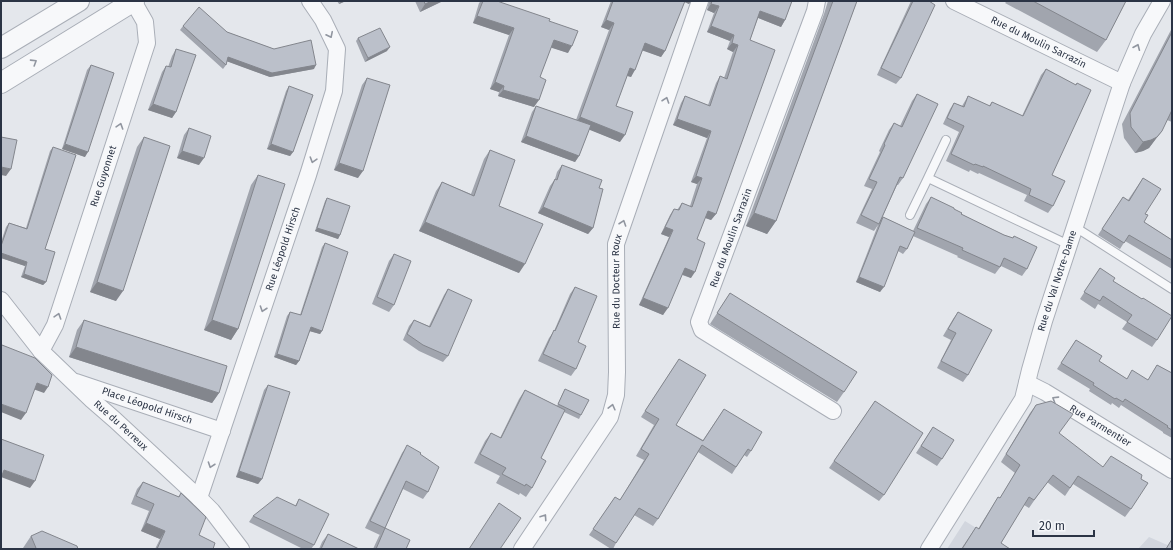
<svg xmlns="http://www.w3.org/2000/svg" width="1173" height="550" viewBox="0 0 1173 550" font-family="'Fira Sans',sans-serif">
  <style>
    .built { fill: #d2d6de }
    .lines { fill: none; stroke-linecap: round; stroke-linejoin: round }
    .service-casing { stroke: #a9aeb7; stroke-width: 10 }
    .minor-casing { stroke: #a9aeb7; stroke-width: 18 }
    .tertiary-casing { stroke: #a9aeb7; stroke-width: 22 }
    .service { stroke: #f7f8fa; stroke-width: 8 }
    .minor { stroke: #f7f8fa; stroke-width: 16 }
    .tertiary { stroke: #f7f8fa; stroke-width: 20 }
    .wall { fill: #a1a5ae }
    .shaded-wall { fill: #83868d }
    .building { fill: #bbc0ca; stroke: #83868d }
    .oneway { stroke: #9196a0 }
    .labels { text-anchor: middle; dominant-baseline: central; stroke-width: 4; stroke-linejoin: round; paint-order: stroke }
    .street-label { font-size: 10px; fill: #2b3445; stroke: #f4f6f9 }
  </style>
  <rect width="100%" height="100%" fill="#e4e7ec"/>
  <path class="built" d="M965,521l45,28h-63z
    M1149,537l23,10v2h-34z"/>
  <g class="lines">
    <defs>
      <path id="service" d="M928,178l18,-38
        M910,215l18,-37 141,67
        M1075,227l97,62"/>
      <g id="minor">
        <path d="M817,1l-2,10 -116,311 3,8 131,81"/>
        <path id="s1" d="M954,1l168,82"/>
        <path id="s2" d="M1,300l40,51 51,49 23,20 84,78 13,13 29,38"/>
        <path id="s3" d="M41,351l14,-26 92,-282 -2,-21 -12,-21"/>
        <path id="s4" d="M76,382l146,49"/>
        <path id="s5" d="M1027,383l18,9 127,78"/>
        <path id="s6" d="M199,498l109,-323 26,-84 3,-42 -14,-29 -13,-19"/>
        <path id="s7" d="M522,549l88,-132 6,-22 1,-23 -1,-128 84,-243"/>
        <path id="s8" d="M929,549l94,-150 7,-29 14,-49 78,-238 21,-49 19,-33"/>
      </g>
      <path id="tertiary" d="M1,48l78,-47
        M1,83l133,-82"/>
    </defs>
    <use href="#service" class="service-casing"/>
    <use href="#minor" class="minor-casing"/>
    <use href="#tertiary" class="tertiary-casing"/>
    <use href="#service" class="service"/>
    <use href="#minor" class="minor"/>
    <use href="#tertiary" class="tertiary"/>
  </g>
  <path class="wall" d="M337,1h9l-7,3z
    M415,1h28l-23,11z
    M481,1h16l52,20 19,32 -17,-6 -11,30 -6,30 -36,-11 1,-4 -9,-3 19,-54 -36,-12 6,-20z
    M611,1h80l-2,3 -5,-2 -19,49 -4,6 -18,-7 -12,27 -4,-1 -11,30 4,36 -31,-13 -10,27 -4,6 -54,-20 11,-30 4,-6 40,14 33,-90 -8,-3z
    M709,1h83l-7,19 -4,7 -23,-9 -8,22 -34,174 -5,6 -6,-2 -8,21 -6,39 -9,-3 -19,40 -24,-10 30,-68 -8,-3 9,-19 4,-6 3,1 5,-7 8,3 7,-22 -6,-2 16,-44 -34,-13 8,-22 4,-7 23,9 8,-22 4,-7 4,2 9,-26 -6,-3 3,-8 -23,-9 7,-19 -7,-3z
    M828,1h29l-81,220 -9,13 -21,-8 78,-212z
    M911,1h18l-28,77 -5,6 -19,-9z
    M1007,1h119l-20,39 -9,12 -92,-49z
    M183,26l44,6 47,17 40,20 -44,8 -43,-16 -1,4 -3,4 -43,-39z
    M1172,28v94l-5,-2 -13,21 -5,7 -6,3 -8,2 -11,-15 -2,-14z
    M358,38l29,13 -22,11 -9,-21z
    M176,49v63l-4,6 -24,-8 14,-38 4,-6 2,1 4,-11z
    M91,65l-6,92 -23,-8 25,-79z
    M1046,69l29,16 2,-2 -25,92 1,31 -5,7 -24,-12 3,-6 -48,-22 -1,1 -8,-4 -1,2 -23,-11 13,-29 -16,-8 7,-15 4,-6 8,3 6,-10 21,10 3,-4 30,14 19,-41z
    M367,78l-9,100 -24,-8 28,-85z
    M289,86l4,66 -3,4 -23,-7 19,-58z
    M917,94l-14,84 -5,7h-1l-16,35 2,-3 30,14 13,-27 5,-7 30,17 43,21 9,3 1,-2 13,33 -5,7 -21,-10 -6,8 -38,-17 1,-1 -45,-20 -6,13 -4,5 -5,-3 -18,41 -24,-10 22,-57 -4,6 -18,-8 16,-34 -8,-3 16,-34 -1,-1 10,-21 5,-7 6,3 12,-25z
    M189,128l10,37 -22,-7 7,-23z
    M144,137l-28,164 -26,-9 47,-145z
    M53,147l-8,102 1,33 -3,3 -22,-8 4,-11 -24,-8v-16l5,-15 3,-4 17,5 24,-77z
    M490,150l9,56 20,67 -100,-42 17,-40 6,-9 29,12 13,-35z
    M562,165l37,23 -6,40 -5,6 -50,-21 12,-27 5,-7 2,-7z
    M258,175l-20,154 -7,11 -27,-10 47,-145z
    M1143,178l2,36 -1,8 28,18v29l-47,-28 -5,8 -22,-14 25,-38 5,3z
    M327,198l13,37 -2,4 -23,-8 10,-30z
    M325,243l-3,88 -2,3 -10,-3 -11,30 -3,4 -22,-8 13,-41 3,-4 10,3 22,-68z
    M394,254v51l-5,7 -17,-8 17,-43z
    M1100,268l13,13 44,59 -5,7 -30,-18 5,-7 -29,-18 -3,5 -15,-10z
    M575,287l3,55 -2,27 -5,7 -33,-15 11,-23 5,-7 16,-37z
    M448,289v67l-5,6 -24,-11 -16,-11 6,-14 5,-6 15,6 15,-31z
    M730,293l114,99 -7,10 -127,-78z
    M958,312l10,63 -5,7 -26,-14 14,-28 -8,-4 10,-17z
    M84,320l135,73 -7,10 -143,-46 8,-27z
    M1076,340l23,21 28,18 21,1 9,-15 15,8v65l-9,-5v-1l-42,-27 -2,3 -7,-5 -1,2 -22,-14 1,-2 -33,-20z
    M675,365l1,60 27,15 21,-31 27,42 -4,6 -3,-2 -12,19 -34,-22 -40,67 -5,7 -19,-11 -18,28 -3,6h-2l-22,-14 26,-38 5,3 24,-40 -8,-4 18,-31 -13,-8z
    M268,385l-6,94 -4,5 -22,-7 28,-87z
    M565,389l16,26 -2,4 -15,-7 -23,46 -9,30 -6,9 -6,-4 -1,2 -23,-12 4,-7 -26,-13 11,-22 6,-8 9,5 19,-39 6,-9 32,16 6,-13z
    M875,401l9,94 -5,6 -50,-33z
    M1036,405l23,28 72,76 -6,8 -52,-33 -8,12 -18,-14 -18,26 -5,-3 -23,38 9,6h-49l15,-22 2,2 20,-32 2,1 15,-25 -14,-11 29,-49z
    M933,427l9,32 -5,7 -21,-13z
    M407,446l21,46 -5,7 -20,-10 -18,39 -5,7 -15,-7 37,-75z
    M143,482l35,15 3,-4 18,42 14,14h-58l5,-10 -19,-8 8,-20 -18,-7 6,-15z
    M299,499l15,46 -3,4h-8l-54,-27 4,-6 42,-10z
    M385,528l21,21h-33l6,-13z
    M328,534l31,15h-40l3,-7z
    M31,536l47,13h-55v-1z"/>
  <path class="shaded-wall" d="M341,1h5l-7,3z
    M432,1h11l-23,11 5,-8z
    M683,1h8l-2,3z
    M711,4l8,2 -5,7 -7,-3z
    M760,11l25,9 -4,7 -25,-10z
    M477,16l37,12 -5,7 -36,-12z
    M606,20l8,3 -5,7 -8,-3z
    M711,26l23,9 -4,6 -23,-9z
    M554,40l18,6 -4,7 -19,-6z
    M645,43l20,8 -4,6 -20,-7z
    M732,43l6,2 -5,7 -6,-3z
    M390,47l-3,4 -22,11 3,-4z
    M228,57l88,8 -2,4 -44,8 -44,-16z
    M630,68l5,2 -4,7 -6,-2z
    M495,82l9,4 -5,6 -9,-3z
    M503,90l36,10 -5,7 -36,-11z
    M153,104l23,8 -4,6 -24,-8z
    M580,117l45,18 -5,7 -45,-18z
    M677,119l34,12 -4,7 -34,-13z
    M1162,131l-13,17 -6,3 -8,2 8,-11z
    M526,136l53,20 -4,6 -54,-20z
    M65,144l23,8 -3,5 -23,-8z
    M271,144l22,8 -3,4 -23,-7z
    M182,151l22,7 -5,7 -22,-7z
    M339,163l24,8 -5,7 -24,-8z
    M1,167l10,2 -5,7 -5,-1z
    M696,176l6,2 -5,6 -6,-2z
    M543,207l50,21 -5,6 -50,-21z
    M708,211l8,3 -5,6 -8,-3z
    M754,213l22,8 -9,13 -21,-8z
    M425,222l100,42 -6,9 -100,-42z
    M665,227l8,3 -4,7 -8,-3z
    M317,228l23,7 -2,4 -23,-8z
    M1,253l26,9 -2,4 -24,-8z
    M685,268l10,4 -4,6 -10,-4z
    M24,274l22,8 -3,3 -22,-8z
    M859,277l25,10 -4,5 -24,-10z
    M97,282l26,9 -7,10 -26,-9z
    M643,298l25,10 -5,7 -24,-10z
    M212,320l26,9 -7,11 -27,-10z
    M311,327l11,4 -2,3 -11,-3z
    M76,347l143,46 -7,10 -143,-46z
    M277,354l22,7 -3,4 -22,-8z
    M37,383l11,4 -4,6 -11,-4z
    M1,404l25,9 -5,7 -20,-8z
    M4,470l31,11 -5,7 -29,-11z
    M239,471l23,8 -4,5 -22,-7z
    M146,523l19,8 -5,8 -19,-8z"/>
  <path class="building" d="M424,1h8l-7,3z
    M483,1h14l53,18 -1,2 29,10 -6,15 -18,-6 -14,37 6,3 -7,20 -36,-10 1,-4 -9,-4 19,-54 -37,-12z
    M613,1h72l-20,50 -20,-8 -10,27 -5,-2 -14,38 17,6 -8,23 -45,-18 34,-94 -8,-3z
    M712,1h80l-7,19 -25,-9 -10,29 25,10 -59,164 -8,-3 -11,28 8,4 -10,29 -10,-4 -17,40 -25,-10 30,-68 -8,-3 9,-18 5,1 3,-7 10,4 10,-29 -6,-2 15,-45 -34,-12 8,-23 25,10 10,-30 7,3 11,-34 -6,-2 2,-8 -23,-9 8,-20 -8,-2z
    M833,1h24l-81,220 -22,-8z
    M913,1h16l6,4 -34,73 -20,-10z
    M1033,1h93l-20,39z
    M199,7l28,25 47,17 37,-9 5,25 -44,8 -44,-16 -2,8 -43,-39z
    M380,28l10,19 -22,11 -10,-20z
    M1172,32v78l-10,21 -5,6 -6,3 -8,2 -12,-15 -1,-14z
    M176,49l20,6 -20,57 -23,-8 13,-38 5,1z
    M91,65l23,8 -26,79 -23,-8z
    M1046,69l30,16 1,-2 14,7 -39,85 13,6 -12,25 -24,-11 2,-6 -48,-23v1l-8,-3 -1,1 -23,-11 13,-28 -17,-8 7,-15 10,4 4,-11 22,10 2,-4 31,14z
    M367,78l23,7 -27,86 -24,-8z
    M289,86l24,9 -20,57 -22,-8z
    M917,94l21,10 -35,74 -3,-1 -21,47 -18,-9 16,-33 -8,-3 16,-34 -1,-1 10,-21 8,4z
    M536,106l55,19 -12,31 -53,-20z
    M189,128l22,8 -7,22 -22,-7z
    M1,137l16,3 -6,29 -10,-2z
    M144,137l26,9 -47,145 -26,-9z
    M53,147l23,8 -31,94 10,3 -9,30 -22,-8 3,-12 -26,-9v-7l8,-23 18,6z
    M490,150l25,10 -16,46 44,18 -18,40 -100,-42 17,-40 32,14z
    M562,165l40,15 -3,8 4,1 -10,39 -50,-21 12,-28 2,1z
    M258,175l27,9 -47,145 -26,-9z
    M1143,178l18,11 -16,25 3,1 -4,7 28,18v20l-43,-25 -5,8 -22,-14 21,-32 6,4z
    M931,197l23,11v1l8,4 -1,1 43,21 9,3 1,-2 23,11 -10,22 -23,-11 -4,9 -38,-17 1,-2 -46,-20z
    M327,198l23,8 -10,29 -23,-7z
    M883,217l32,15 -8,17 -7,-3 -16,41 -25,-10z
    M325,243l23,9 -26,79 -11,-4 -12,34 -22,-7 13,-42 11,3z
    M394,254l17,7 -17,44 -17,-8z
    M1100,268l15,10 -2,3 29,18 1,-1 29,18 -15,24 -30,-18 5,-7 -29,-19 -3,5 -16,-9z
    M575,287l22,9 -19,46 8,4 -10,23 -33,-15 11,-24 1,1z
    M448,289l24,11 -24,56 -25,-11 -16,-11 7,-14 16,7z
    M730,293l127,79 -13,20 -127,-79z
    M958,312l34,18 -24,45 -27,-14 15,-28 -8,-4z
    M84,320l143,46 -8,27 -143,-46z
    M1076,340l26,16 -3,5 28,18 5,-9 16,10 9,-15 15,8v57l-5,-3 1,-1 -43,-27 -2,3 -7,-4 -1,1 -22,-14 1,-2 -33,-20z
    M2,345l33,13 17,17 -4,12 -11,-4 -11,30 -25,-9v-57z
    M679,359l27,16 -30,50 27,16 21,-32 38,23 -11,19 -3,-2 -12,18 -34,-22 -44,74 -19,-11 -23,35 -23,-14 22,-32 5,3 29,-46 -8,-5 18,-30 -14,-8z
    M268,385l22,7 -28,87 -23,-8z
    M565,389l24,11 -8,15 -23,-11z
    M525,390l40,20 -24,48 5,3 -14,27 -6,-4 -1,2 -23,-12 4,-6 -26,-14 11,-21 10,5z
    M875,401l48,32 -39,62 -50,-34z
    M1051,401l22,13 -14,19 44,34 8,-11 31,19 -1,4 7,4 -17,26 -53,-33 -8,12 -17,-13 -19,25 -5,-3 -28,46 9,6h-48l14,-22 3,2 19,-32 2,1 20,-33 -14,-11 30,-49z
    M933,427l21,13 -12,19 -21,-13z
    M1,439l43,16 -9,26 -31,-11 -3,8z
    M407,445l14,8 -1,1 19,13 -11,25 -22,-11 -21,47 -15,-7z
    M143,482l36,15 2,-4 25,24 -7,18 16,8 -2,6h-56l8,-18 -19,-8 8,-19 -18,-8z
    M277,497l19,9 3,-7 30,15 -15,31 -61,-29z
    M499,503l22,15 -21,31h-31z
    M385,528l25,12 -4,9h-30z
    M42,531l35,15 1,3h-44l2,-1 -5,-12z
    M328,534l31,15h-38z
    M1172,539v10h-6z"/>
  <defs><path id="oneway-chevron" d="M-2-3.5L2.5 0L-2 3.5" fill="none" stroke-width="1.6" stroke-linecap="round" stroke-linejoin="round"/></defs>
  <g class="oneway">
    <use href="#oneway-chevron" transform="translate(330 35) rotate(64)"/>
    <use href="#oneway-chevron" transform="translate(1137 47) rotate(-67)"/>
    <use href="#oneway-chevron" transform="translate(34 62) rotate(-32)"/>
    <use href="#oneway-chevron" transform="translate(666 100) rotate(-71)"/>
    <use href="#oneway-chevron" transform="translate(120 126) rotate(-72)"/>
    <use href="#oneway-chevron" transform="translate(313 160) rotate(107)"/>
    <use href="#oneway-chevron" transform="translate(623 223) rotate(-71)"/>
    <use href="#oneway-chevron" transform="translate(263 309) rotate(109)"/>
    <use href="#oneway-chevron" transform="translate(58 316) rotate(-72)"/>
    <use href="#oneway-chevron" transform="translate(1055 399) rotate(-148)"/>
    <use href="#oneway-chevron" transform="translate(612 407) rotate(-76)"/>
    <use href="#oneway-chevron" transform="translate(211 465) rotate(109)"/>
    <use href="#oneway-chevron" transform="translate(544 517) rotate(-56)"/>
  </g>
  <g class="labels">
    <g class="street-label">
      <text stroke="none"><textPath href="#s1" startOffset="94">Rue du Moulin Sarrazin</textPath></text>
      <text stroke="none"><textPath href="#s3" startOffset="186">Rue Guyonnet</textPath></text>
      <text transform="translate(731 238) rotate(-70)">Rue du Moulin Sarrazin</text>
      <text stroke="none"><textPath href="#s6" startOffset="263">Rue Léopold Hirsch</textPath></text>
      <text stroke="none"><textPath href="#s8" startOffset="300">Rue du Val Notre-Dame</textPath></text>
      <text stroke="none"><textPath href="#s7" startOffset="295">Rue du Docteur Roux</textPath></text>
      <text stroke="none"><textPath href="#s4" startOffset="75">Place Léopold Hirsch</textPath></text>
      <text stroke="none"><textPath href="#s2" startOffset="174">Rue du Perreux</textPath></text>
      <text stroke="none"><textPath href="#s5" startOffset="85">Rue Parmentier</textPath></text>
    </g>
  </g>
  <rect width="1173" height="550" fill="none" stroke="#2b3445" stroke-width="4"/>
  <path d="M1033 530v6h61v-6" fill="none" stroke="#2b3445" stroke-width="2"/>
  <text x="1039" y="530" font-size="12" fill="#2b3445" stroke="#f4f6f9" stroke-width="3" paint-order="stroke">20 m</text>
</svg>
